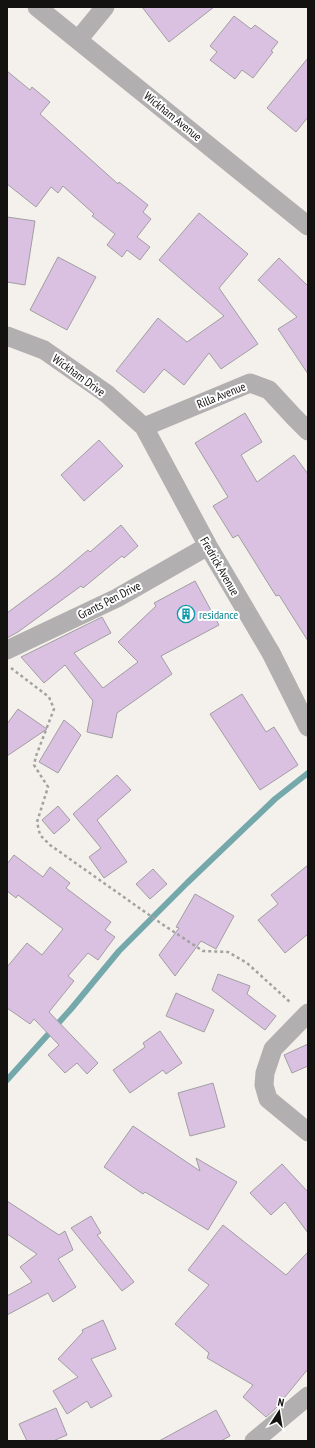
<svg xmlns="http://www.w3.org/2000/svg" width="315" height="1448" viewBox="0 0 315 1448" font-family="'PT Sans Narrow',sans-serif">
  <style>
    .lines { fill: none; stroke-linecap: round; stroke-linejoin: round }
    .stream { stroke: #75a8ab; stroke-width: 6 }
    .building { fill: #dac1e2; stroke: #a19ea2 }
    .path { stroke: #a4a29f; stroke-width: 2.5; stroke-dasharray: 3 3; stroke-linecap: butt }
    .minor { stroke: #b2afb0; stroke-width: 19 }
    .labels { text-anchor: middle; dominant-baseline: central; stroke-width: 4; stroke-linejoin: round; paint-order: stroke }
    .street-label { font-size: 12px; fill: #131211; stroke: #fff }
    .culture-label { font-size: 12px; fill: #0d838f; stroke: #fff; text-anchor: start }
  </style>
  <rect width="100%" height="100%" fill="#f4f1ed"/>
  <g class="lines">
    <path class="stream" d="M7,1080l64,-71 48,-58 68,-68 88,-84 33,-26"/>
  </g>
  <path class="building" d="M142,7h72l-45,35z
    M234,16l17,13 4,-4 23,17 -7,9 2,1 -20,26 -11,-8 -7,9 -25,-19 7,-8 -7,-6z
    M308,58v59l-12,15 -29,-24z
    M7,71l23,19 2,-3 18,15 -10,12 78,70 1,-2 29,23 -5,7 8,7 -14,18 13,10 -10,13 -13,-10 -5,7 -15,-12 8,-11 -23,-18 2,-2 -31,-28 -5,7 -7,-6 -15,20 -29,-23z
    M199,213l49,41 -29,34 39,56 -37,25 -12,-16 -25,32 -20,-16 -20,24 -28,-22 42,-53 29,24 37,-26 -65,-56z
    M7,217l28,4 -10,64 -18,-3z
    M58,257l38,20 -29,53 -37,-20z
    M279,258l29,28v88l-30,-45 19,-12 -39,-37z
    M245,413l17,29 -21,13 16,27 37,-27 14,19v167l-29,-46 -3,1 -38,-61 -5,3 -20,-32 15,-9 -33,-54z
    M99,440l24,26 -39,35 -23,-26z
    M121,525l17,21 -14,12 -2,-2 -39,32 -2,-2 -63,46 -11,6v-25l50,-37 31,-26 2,2z
    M195,581l24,44 -58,31 11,18 -55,39 -5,25 -25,-6 6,-31 -28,-36 -21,18 -23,-26 81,-40 9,16 -37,20 29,35 35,-26 -20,-20 38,-36 -2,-3z
    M242,694l24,38 8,-5 24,38 -38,25 -50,-76z
    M18,709l29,20 -40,27v-32z
    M64,720l10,8 7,7 -23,38 -19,-11z
    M117,775l14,15 -34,30 30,42 -23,16 -15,-21 12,-9 -28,-34z
    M58,806l12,14 -16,14 -12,-14z
    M14,855l29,22 7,-10 20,16 -4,5 45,34 -6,8 10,7 -17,23 -10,-7 -20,23 6,5 -25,31 49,51 -11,11 -10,-11 -12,10 -17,-18 11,-10 -25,-26 -4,5 -23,-16v-41l20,-24 15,12 21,-26 -45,-34 -2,3 -9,-7v-27z
    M308,865v69l-23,19 -27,-33 20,-16 -7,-9z
    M153,869l14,15 -17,15 -14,-15z
    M195,894l39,22 -18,33 -15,-8 -26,35 -16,-21 20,-27 -3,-1z
    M218,974l32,12 -3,8 29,22 -11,14 -53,-40z
    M176,993l38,17 -10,22 -38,-16z
    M160,1031l22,32 -16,11 -3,-4 -33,23 -17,-23 32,-23 -2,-4z
    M308,1044v22l-16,7 -8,-18z
    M213,1083l12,44 -35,9 -12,-43z
    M133,1126l67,45 -4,-13 41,24 -29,48 -63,-38 -2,2 -39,-27z
    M282,1164l26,28v41l-23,-31 -14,13 -21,-22z
    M7,1201l52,34 6,-4 8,19 -15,9 18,28 -23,15 -5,-9 -41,22v-19l25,-14 -12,-15 17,-13 -30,-20z
    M91,1216l10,17 -4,2 37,47 -12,9 -51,-63z
    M223,1225l63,50 22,-23v117l-33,40 -9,8 -23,-20 10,-12 -46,-27 2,-5 -34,-29 34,-39 -21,-15z
    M103,1320l13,29 -25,10 21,37 -21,12 -4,-7 -20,13 -14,-23 25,-14 -20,-18 25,-27 -1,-2z
    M56,1408l11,27 -14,6h-26l-8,-17z
    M216,1410l14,26 -9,5h-62z"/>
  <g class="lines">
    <path class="path" d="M11,668l38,29 5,12 -18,47 -2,9 14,22 -11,35 3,13 10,10 112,79 41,27 25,1 19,11 44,40"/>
    <path class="minor" d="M37,7l271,219
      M78,40l27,-33
      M7,336l37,14 63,44 37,33 64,119 63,107 37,74
      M144,427l106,-44 19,7 25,27 14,14
      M7,650l110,-52 91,-52
      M308,1013l-35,36 -8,24 -1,12 4,14 40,33
      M254,1441l54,-45"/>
  </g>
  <defs>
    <symbol id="building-ring" viewBox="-11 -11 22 22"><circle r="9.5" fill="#fff" stroke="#0f9aa8" stroke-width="1.5"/><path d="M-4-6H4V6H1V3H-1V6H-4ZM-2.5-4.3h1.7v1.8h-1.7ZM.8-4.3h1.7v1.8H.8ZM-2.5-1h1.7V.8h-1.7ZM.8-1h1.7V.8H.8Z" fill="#0f9aa8"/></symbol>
  </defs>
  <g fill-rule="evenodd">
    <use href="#building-ring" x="176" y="604" width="20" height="20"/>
  </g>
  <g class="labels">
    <g class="street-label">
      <text transform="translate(173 116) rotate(39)">Wickham Avenue</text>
      <text transform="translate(79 375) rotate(36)">Wickham Drive</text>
      <text transform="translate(221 395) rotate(-22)">Rilla Avenue</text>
      <text transform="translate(220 566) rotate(60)">Fredrick Avenue</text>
      <text transform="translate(109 600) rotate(-27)">Grants Pen Drive</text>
    </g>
    <g class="culture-label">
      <text x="199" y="614">residance</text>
    </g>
  </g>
  <rect width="315" height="1448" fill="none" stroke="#131211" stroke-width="16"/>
  <g transform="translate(279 1412) rotate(12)" stroke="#ffffff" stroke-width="3" paint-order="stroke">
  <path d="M0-3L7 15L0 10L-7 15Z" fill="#131211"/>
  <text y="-6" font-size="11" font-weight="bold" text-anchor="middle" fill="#131211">N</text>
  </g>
</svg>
